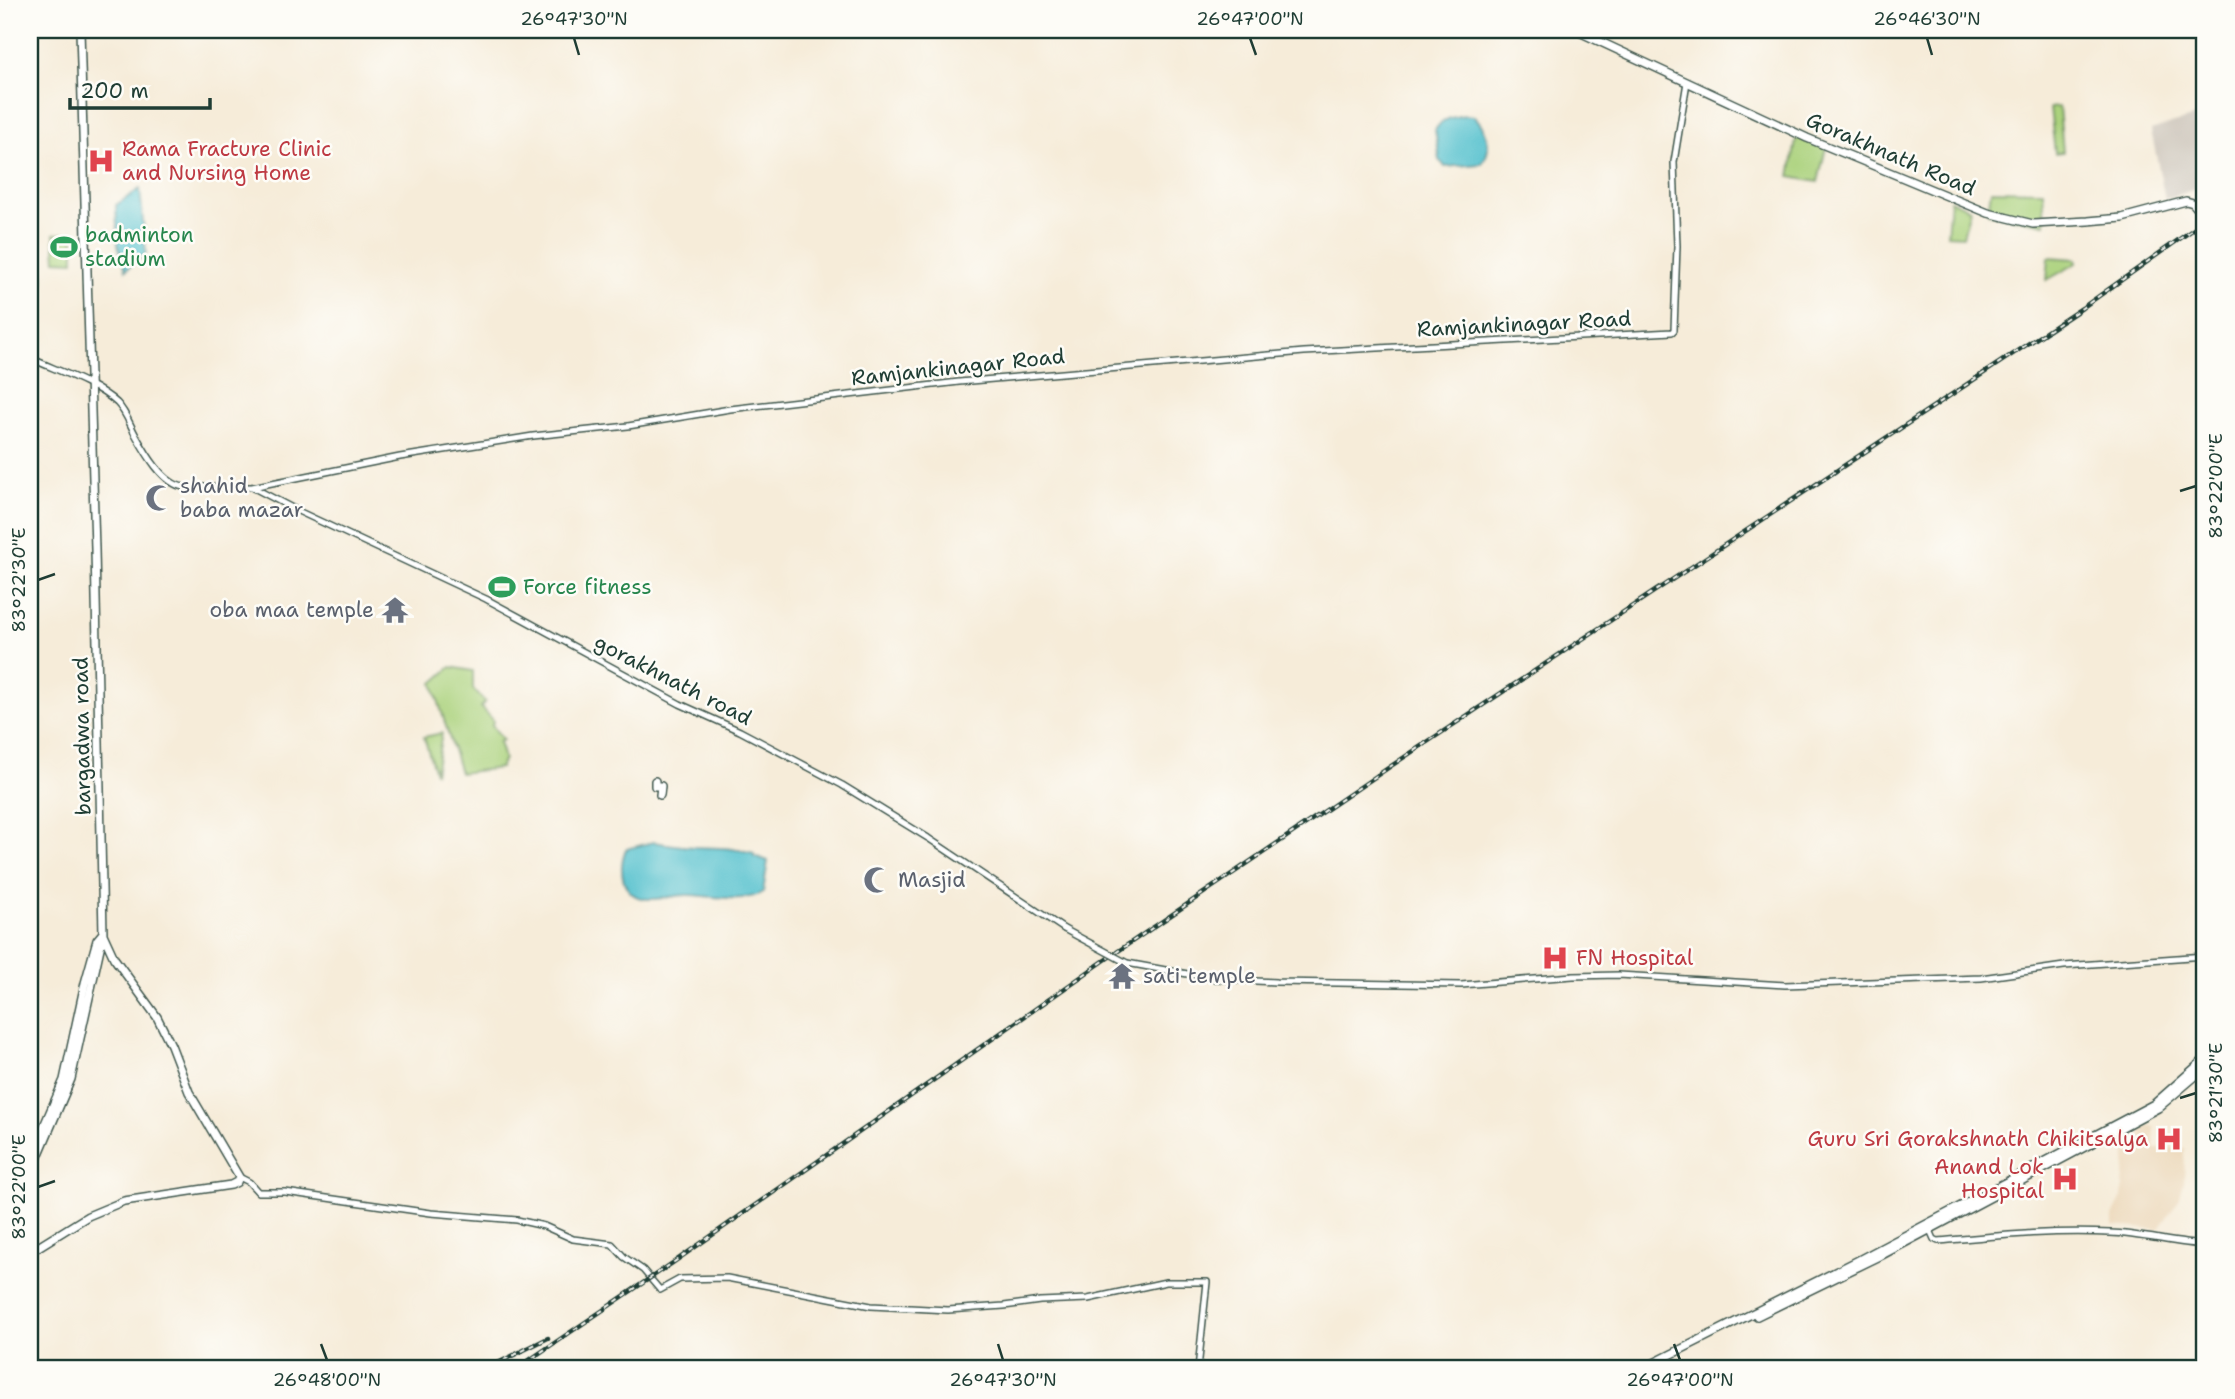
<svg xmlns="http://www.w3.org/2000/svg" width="2235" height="1399" viewBox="0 0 2235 1399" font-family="'Shantell Sans',sans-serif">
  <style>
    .built { fill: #ecd8ba }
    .industrial { fill: #cbc3b8 }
    .green { fill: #abd27d; stroke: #658858; stroke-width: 2 }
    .water { fill: #55c1ce; stroke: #3a7f81; stroke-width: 2 }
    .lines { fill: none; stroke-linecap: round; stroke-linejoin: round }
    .minor-casing { stroke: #3f574d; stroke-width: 8 }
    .major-casing { stroke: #3f574d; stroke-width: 10 }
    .minor { stroke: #fff; stroke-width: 5 }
    .major { stroke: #fff; stroke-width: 7 }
    .rail-casing { stroke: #1f3d34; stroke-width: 4.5 }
    .rail { stroke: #fdfcf7; stroke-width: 2; stroke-dasharray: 5; stroke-linecap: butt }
    .minor-bridge-casing { stroke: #3f574d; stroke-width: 8; stroke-linecap: butt }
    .minor-bridge { stroke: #fff; stroke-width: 5 }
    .ticks { fill: none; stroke: #1f3d34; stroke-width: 2.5 }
    .labels { text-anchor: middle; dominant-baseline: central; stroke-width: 5; stroke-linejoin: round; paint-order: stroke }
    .health-label { font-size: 21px; fill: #be3a42; stroke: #fdfcf7; text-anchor: start }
    .street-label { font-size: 21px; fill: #1f3d34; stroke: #fdfcf7 }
    .leisure-label { font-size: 21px; fill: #27864d; stroke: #fdfcf7; text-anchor: start }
    .worship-label { font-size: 21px; fill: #5b616d; stroke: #fdfcf7; text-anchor: start }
    .neatline { fill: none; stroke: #1f3d34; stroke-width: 2.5 }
    .ticks-label { font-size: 18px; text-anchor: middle; fill: #1f3d34 }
  </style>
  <rect width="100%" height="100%" fill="#fdfcf7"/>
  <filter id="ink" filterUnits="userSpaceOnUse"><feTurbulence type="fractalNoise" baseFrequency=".0143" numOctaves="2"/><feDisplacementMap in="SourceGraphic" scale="14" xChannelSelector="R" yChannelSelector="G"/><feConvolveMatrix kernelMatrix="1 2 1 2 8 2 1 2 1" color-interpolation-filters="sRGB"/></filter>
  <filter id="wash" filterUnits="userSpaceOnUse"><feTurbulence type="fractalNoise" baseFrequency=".00686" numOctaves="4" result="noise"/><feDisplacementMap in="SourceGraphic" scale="28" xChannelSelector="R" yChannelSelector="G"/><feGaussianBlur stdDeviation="1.57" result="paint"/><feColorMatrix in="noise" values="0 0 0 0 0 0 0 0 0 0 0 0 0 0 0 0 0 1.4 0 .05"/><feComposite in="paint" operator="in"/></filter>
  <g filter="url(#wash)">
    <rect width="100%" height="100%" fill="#f6ecd9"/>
    <path class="built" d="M2141,1126h14l-1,22h31l-1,35 -5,17 -21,30 -45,-4v-10l9,-19 5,-55 14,-4z"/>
    <path class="industrial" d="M2205,114v72l-40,13 -14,-69z"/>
    <path class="green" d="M2059,107l4,45 -8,1 -5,-45z
      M1797,134l29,13 -8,35 -28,-5z
      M1991,190l52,1 2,33 -57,-11z
      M1950,200l20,9 -7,27 -16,-1z
      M74,233v28l-18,-1 -2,-26z
      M2049,257l27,2 1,4 -30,17z
      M30,267l13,2 -1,40 -12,-1z
      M451,667l22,4v18l12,13 -4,5 12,13 -1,5 11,15 -4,2 5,17 -4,9 -40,5 -27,-90z
      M442,733l-7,40 -11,-36z"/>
    <path class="water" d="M1465,115l9,1c13,12 20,34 7,48l-36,3 -5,-7 -5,-30c7,-11 17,-13 30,-15z
      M140,189l6,64 -20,17 -8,-25 -2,-40z
      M653,842c13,2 26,4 40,5 21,1 40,0 61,6v3l14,5 -5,31c-16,12 -56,3 -76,3 -13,0 -26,5 -39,4 -27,-1 -30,-31 -22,-50z"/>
  </g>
  <g filter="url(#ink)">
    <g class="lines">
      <defs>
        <path id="minor" d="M30,358c28,13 64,24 87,45 8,8 12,19 17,29 10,18 28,52 50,55h68l148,-30 133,-21 95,-10 102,-17 229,-27 345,-30 368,-20 2,-2 3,-84 -3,-84 13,-80
          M252,487l46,24 188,88 194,105 60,27 102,54 86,53 136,91
          M1127,963l88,16 61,3 185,3 112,-9 46,-1 166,10 196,-7 83,-12 141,-10
          M239,1177l10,5 9,10h27l146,21 86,7 27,6 29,13 39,5 12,13 19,13 17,20 20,-11 47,-1 144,28 77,4 56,-4 36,-5 48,-2 78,-17h41l-9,87
          M1930,1230l4,9 4,2c57,-5 114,-11 172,-8 32,1 63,10 95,12"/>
        <path id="major" d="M1575,30l232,108 181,75 45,11 55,-3 34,-3 64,-17 7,2 12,15
          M655,781v5h6l-1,9
          M30,1158l34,-78 21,-97 12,-43 5,-6
          M30,1175l41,-96 31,-140
          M30,1252l58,-36 36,-15 107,-16 6,-3 2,-5 -50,-85 -18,-47 -14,-28 -43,-59 -11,-24 -8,-385 -15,-519
          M1757,1316l123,-60 278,-148 47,-40
          M1642,1369l215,-108 297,-157 51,-45"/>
      </defs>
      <use href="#minor" class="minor-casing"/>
      <use href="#major" class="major-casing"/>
      <use href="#minor" class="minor"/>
      <use href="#major" class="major"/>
      <defs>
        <path id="rail" d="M486,1369l62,-31
          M516,1369l158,-107 431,-302 286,-194 691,-458 123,-87"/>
      </defs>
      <use href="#rail" class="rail-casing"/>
      <use href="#rail" class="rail"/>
      <defs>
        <path id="minor-bridge" d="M1064,929l63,34"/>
      </defs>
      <use href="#minor-bridge" class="minor-bridge-casing"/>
      <use href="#minor-bridge" class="minor-bridge"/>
    </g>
  </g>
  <path class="ticks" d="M574,38l5,17M1250,38l6,17M1927,38l5,17M2180,491l16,-5M38,580l17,-6M2180,1098l16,-5M38,1187l17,-6M321,1344l6,16M998,1344l5,16M1674,1344l6,16"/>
  <defs>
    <symbol id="hospital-bare" viewBox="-9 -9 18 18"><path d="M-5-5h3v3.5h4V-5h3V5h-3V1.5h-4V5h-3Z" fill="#e0444e" stroke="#fdfcf7" stroke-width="2.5" paint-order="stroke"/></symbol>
    <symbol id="stadium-bare" viewBox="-9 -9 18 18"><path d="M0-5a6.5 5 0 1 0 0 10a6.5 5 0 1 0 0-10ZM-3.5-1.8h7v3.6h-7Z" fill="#2e9e5b" stroke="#fdfcf7" stroke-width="2.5" paint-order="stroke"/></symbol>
    <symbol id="mosque-bare" viewBox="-9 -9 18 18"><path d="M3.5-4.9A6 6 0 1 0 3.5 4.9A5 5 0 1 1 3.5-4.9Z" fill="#6b7280" stroke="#fdfcf7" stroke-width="2.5" paint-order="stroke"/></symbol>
    <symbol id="temple-bare" viewBox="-9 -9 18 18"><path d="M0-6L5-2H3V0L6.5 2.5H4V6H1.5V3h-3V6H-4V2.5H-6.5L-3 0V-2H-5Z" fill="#6b7280" stroke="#fdfcf7" stroke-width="2.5" paint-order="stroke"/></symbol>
  </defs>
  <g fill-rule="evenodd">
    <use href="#hospital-bare" x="82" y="142" width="38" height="38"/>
    <use href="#stadium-bare" x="45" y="228" width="38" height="38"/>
    <use href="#mosque-bare" x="140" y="479" width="38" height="38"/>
    <use href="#stadium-bare" x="483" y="568" width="38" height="38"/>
    <use href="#temple-bare" x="376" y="591" width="38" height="38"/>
    <use href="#mosque-bare" x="858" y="861" width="38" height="38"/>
    <use href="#hospital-bare" x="1536" y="939" width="38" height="38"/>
    <use href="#temple-bare" x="1103" y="957" width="38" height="38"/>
    <use href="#hospital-bare" x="2150" y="1120" width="38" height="38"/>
    <use href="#hospital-bare" x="2046" y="1160" width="38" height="38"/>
  </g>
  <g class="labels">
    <g class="health-label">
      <text x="122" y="149">Rama Fracture Clinic<tspan x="122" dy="24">and Nursing Home</tspan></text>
      <text x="1576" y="958">FN Hospital</text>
      <text x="2148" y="1139" text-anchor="end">Guru Sri Gorakshnath Chikitsalya</text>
      <text x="2044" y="1167" text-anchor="end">Anand Lok<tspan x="2044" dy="24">Hospital</tspan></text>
    </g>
    <g class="street-label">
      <text transform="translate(1891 154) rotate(23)">Gorakhnath Road</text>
      <text transform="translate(1524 324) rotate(-3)">Ramjankinagar Road</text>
      <text transform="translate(958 367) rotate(-6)">Ramjankinagar Road</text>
      <text transform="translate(673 680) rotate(27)">gorakhnath road</text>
      <text transform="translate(82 736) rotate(-91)">bargadwa road</text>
    </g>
    <g class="leisure-label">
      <text x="85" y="235">badminton<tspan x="85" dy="24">stadium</tspan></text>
      <text x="523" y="587">Force fitness</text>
    </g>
    <g class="worship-label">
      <text x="180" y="486">shahid<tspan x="180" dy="24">baba mazar</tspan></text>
      <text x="374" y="610" text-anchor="end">oba maa temple</text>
      <text x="898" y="880">Masjid</text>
      <text x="1143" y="976">sati temple</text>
    </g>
  </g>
  <rect width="2235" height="1399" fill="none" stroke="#fdfcf7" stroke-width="77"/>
  <path d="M70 98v10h140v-10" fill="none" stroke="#1f3d34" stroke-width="3.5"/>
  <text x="80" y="98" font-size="21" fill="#1f3d34" stroke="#fdfcf7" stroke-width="5" paint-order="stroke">200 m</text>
  <rect x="38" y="38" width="2158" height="1322" class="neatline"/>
  <g class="ticks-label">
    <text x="574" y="25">26°47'30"N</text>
    <text x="1250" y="25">26°47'00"N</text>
    <text x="1927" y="25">26°46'30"N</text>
    <text transform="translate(2216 486) rotate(-90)" y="6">83°22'00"E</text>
    <text transform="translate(19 580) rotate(-90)" y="6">83°22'30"E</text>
    <text transform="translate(2216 1093) rotate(-90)" y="6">83°21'30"E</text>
    <text transform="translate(19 1187) rotate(-90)" y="6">83°22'00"E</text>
    <text x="327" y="1386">26°48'00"N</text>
    <text x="1003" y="1386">26°47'30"N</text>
    <text x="1680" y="1386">26°47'00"N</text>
  </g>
</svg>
